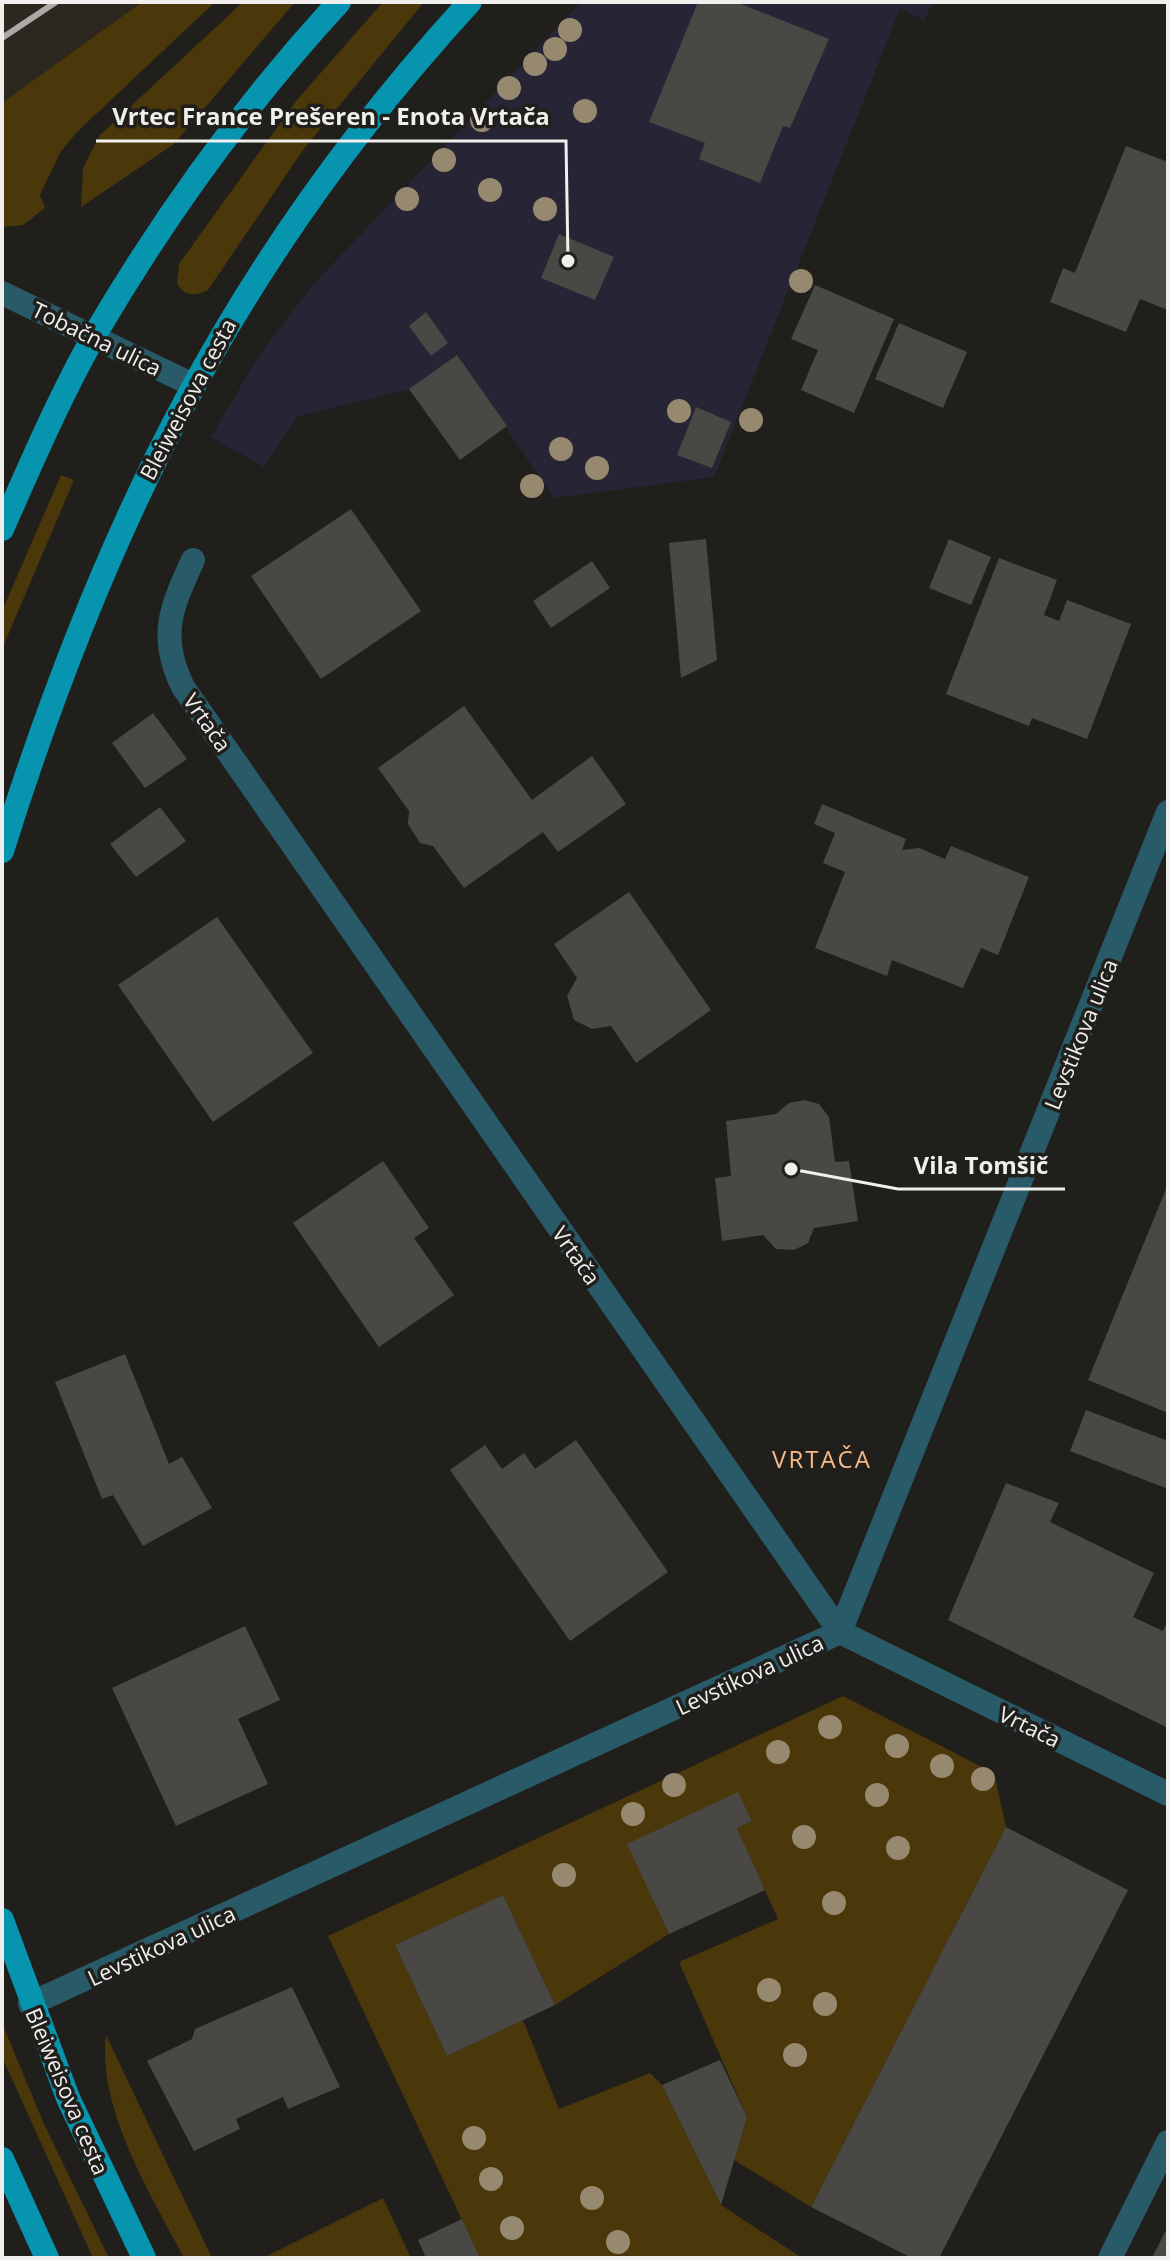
<svg xmlns="http://www.w3.org/2000/svg" width="1170" height="2260" viewBox="0 0 1170 2260" font-family="'Open Sans',sans-serif">
  <style>
    .built { fill: #2d281f }
    .education { fill: #272435 }
    .green { fill: #4a370a }
    .building { fill: #4a4844 }
    .lines { fill: none; stroke-linecap: round; stroke-linejoin: round }
    .lane { stroke: #285a67; stroke-width: 24 }
    .street { stroke: #285a67; stroke-width: 24 }
    .primary { stroke: #0794af; stroke-width: 24 }
    .rail { stroke: #abaaa7; stroke-width: 6 }
    .tree { fill: #978970 }
    .labels { text-anchor: middle; dominant-baseline: central; stroke-width: 7; stroke-linejoin: round; paint-order: stroke }
    .street-label { font-size: 22px; fill: #f0efed; stroke: #211f1c }
    .neighbourhood-label { font-size: 24px; letter-spacing: 2px; fill: #faba86; stroke: #211f1c }
    .leader { fill: none; stroke: #f0efed; stroke-width: 3 }
    .callout-dot { fill: #f0efed; stroke: #211f1c; stroke-width: 3 }
    .callout-label { font-size: 24px; text-anchor: middle; font-weight: bold; fill: #f0efed; stroke: #211f1c; stroke-width: 7; stroke-linejoin: round; paint-order: stroke }
  </style>
  <rect width="100%" height="100%" fill="#211f1c"/>
  <path class="built" d="M2,2h140l-140,101z"/>
  <path class="education" d="M581,2h352l-9,18 -24,-11 -186,468 -160,21 -98,-143 -47,34 -111,27 -34,51 -53,-30 47,-80 53,-70z"/>
  <path class="green" d="M142,2h73l-137,129 -17,20 -21,44 5,13 -22,17 -21,2v-124z
    M243,2h52l-121,142 -93,63 2,-39 17,-33z
    M383,2h41l-121,148 -95,140c-12,6 -24,7 -31,-7l2,-19 117,-163z
    M61,475l13,5 -72,169v-38z
    M843,1696l151,77 12,54 -195,380 -77,-47 13,-43 -68,-155 99,-43 -41,-91 15,-7 -14,-28 -110,51 41,90 -114,71 -52,-110 -108,50 52,111 76,-36 36,89 91,-36 12,12 59,120 81,53h-322l-152,-322z
    M2,2023l42,101 65,134h-16l-91,-201z
    M106,2035l106,223h-28c-34,-65 -87,-150 -78,-223z
    M383,2198l28,60h-143l-1,-2z"/>
  <path class="building" d="M698,2h38l93,37 -39,89 -7,-2 -23,57 -61,-24 6,-16 -56,-21z
    M1126,146l42,16v148l-28,-11 -14,33 -76,-30 13,-34 12,5z
    M559,234l55,23 -19,43 -54,-22z
    M815,285l79,34 -40,94 -53,-23 17,-40 -27,-11z
    M426,312l22,31 -17,13 -22,-30z
    M899,323l68,29 -24,56 -68,-29z
    M457,355l50,71 -47,34 -51,-71z
    M696,407l35,15 -19,46 -35,-13z
    M351,509l70,102 -100,68 -70,-103z
    M706,539l11,121 -36,18 -12,-135z
    M949,539l42,18 -20,48 -42,-17z
    M999,558l58,22 -13,35 15,6 8,-21 64,24 -44,115 -55,-21 -3,8 -83,-32z
    M592,561l18,27 -59,40 -18,-27z
    M464,706l68,94 60,-44 34,48 -68,48 -15,-20 -79,56 -31,-42 -13,-3 -12,-19 1,-13 -31,-43z
    M153,713l34,46 -42,29 -33,-45z
    M822,804l84,35 -4,11 17,-2 26,11 6,-13 78,31 -31,78 -17,-7 -18,40 -71,-28 -5,16 -72,-28 30,-76 -22,-9 12,-30 -21,-9z
    M160,807l26,34 -50,36 -26,-33z
    M629,892l82,118 -75,53 -25,-37 -19,3 -18,-9 -7,-24 10,-18 -23,-34z
    M217,917l96,136 -100,69 -95,-137z
    M804,1100l15,4 10,13 6,45 14,-1 9,60 -44,7 -6,15 -14,7 -18,-1 -13,-14 -41,6 -7,-63 16,-2 -5,-55 50,-7 13,-11z
    M383,1161l46,67 -15,10 40,57 -75,52 -86,-124z
    M1168,1184v229l-80,-33z
    M125,1354l44,110 13,-7 30,51 -69,38 -30,-51 -11,4 -47,-117z
    M1086,1410l82,31v48l-98,-38z
    M576,1440l92,132 -98,69 -120,-171 35,-25 17,24 22,-16 11,16z
    M1006,1483l53,20 -9,19 104,51 -21,44 30,14 5,-11v108l-220,-108z
    M245,1626l35,74 -42,19 30,65 -92,42 -64,-138z
    M738,1792l14,29 -15,7 28,62 -96,44 -42,-90z
    M1006,1827l122,63 -189,368h-27l-101,-51z
    M503,1895l52,110 -108,51 -52,-111z
    M292,1987l48,100 -52,22 -5,-12 -47,22 4,10 -46,22 -47,-90 45,-22 3,-10z
    M720,2060l27,57 -26,88 -59,-120z
    M462,2219l18,39h-54l-8,-18z
    M1168,2226v32h-16z"/>
  <g class="lines">
    <path class="lane" d="M2,293l189,91
      M1110,2258l58,-116"/>
    <path class="street" d="M193,560c-22,48 -35,76 -10,127l657,945 328,162
      M30,2004l810,-372 328,-820"/>
    <path class="primary" d="M2,529c29,-65 57,-131 92,-193 69,-118 152,-233 245,-334
      M2,851c103,-328 233,-593 468,-849
      M2,1920l66,178 76,160
      M2,2159l45,99"/>
    <path class="rail" d="M2,38l54,-36"/>
  </g>
  <g class="tree">
    <circle cx="570" cy="30" r="12"/>
    <circle cx="555" cy="49" r="12"/>
    <circle cx="535" cy="64" r="12"/>
    <circle cx="509" cy="88" r="12"/>
    <circle cx="585" cy="111" r="12"/>
    <circle cx="482" cy="120" r="12"/>
    <circle cx="444" cy="160" r="12"/>
    <circle cx="490" cy="190" r="12"/>
    <circle cx="407" cy="199" r="12"/>
    <circle cx="545" cy="209" r="12"/>
    <circle cx="801" cy="281" r="12"/>
    <circle cx="679" cy="411" r="12"/>
    <circle cx="751" cy="420" r="12"/>
    <circle cx="561" cy="449" r="12"/>
    <circle cx="597" cy="468" r="12"/>
    <circle cx="532" cy="486" r="12"/>
    <circle cx="830" cy="1727" r="12"/>
    <circle cx="897" cy="1746" r="12"/>
    <circle cx="778" cy="1752" r="12"/>
    <circle cx="942" cy="1766" r="12"/>
    <circle cx="983" cy="1779" r="12"/>
    <circle cx="674" cy="1785" r="12"/>
    <circle cx="877" cy="1795" r="12"/>
    <circle cx="633" cy="1814" r="12"/>
    <circle cx="804" cy="1837" r="12"/>
    <circle cx="898" cy="1848" r="12"/>
    <circle cx="564" cy="1875" r="12"/>
    <circle cx="834" cy="1903" r="12"/>
    <circle cx="769" cy="1990" r="12"/>
    <circle cx="825" cy="2004" r="12"/>
    <circle cx="795" cy="2055" r="12"/>
    <circle cx="474" cy="2138" r="12"/>
    <circle cx="491" cy="2179" r="12"/>
    <circle cx="592" cy="2198" r="12"/>
    <circle cx="512" cy="2228" r="12"/>
    <circle cx="618" cy="2242" r="12"/>
  </g>
  <g class="labels">
    <g class="street-label">
      <text transform="translate(97 338) rotate(26)">Tobačna ulica</text>
      <text transform="translate(187 399) rotate(-62)">Bleiweisova cesta</text>
      <text transform="translate(208 722) rotate(55)">Vrtača</text>
      <text transform="translate(1080 1034) rotate(-68)">Levstikova ulica</text>
      <text transform="translate(577 1255) rotate(55)">Vrtača</text>
      <text transform="translate(749 1674) rotate(-25)">Levstikova ulica</text>
      <text transform="translate(1030 1726) rotate(26)">Vrtača</text>
      <text transform="translate(161 1945) rotate(-25)">Levstikova ulica</text>
      <text transform="translate(68 2091) rotate(67)">Bleiweisova cesta</text>
    </g>
    <g class="neighbourhood-label">
      <text x="822" y="1458">VRTAČA</text>
    </g>
  </g>
  <path class="leader" d="M568 261L566 141H96M791 1169L898 1189H1065"/>
  <g class="callout-dot">
    <circle cx="568" cy="261" r="8"/>
    <circle cx="791" cy="1169" r="8"/>
  </g>
  <g class="callout-label">
    <text x="331" y="125">Vrtec France Prešeren - Enota Vrtača</text>
    <text x="981" y="1174">Vila Tomšič</text>
  </g>
  <rect width="1170" height="2260" fill="none" stroke="#f0efed" stroke-width="8"/>
</svg>
